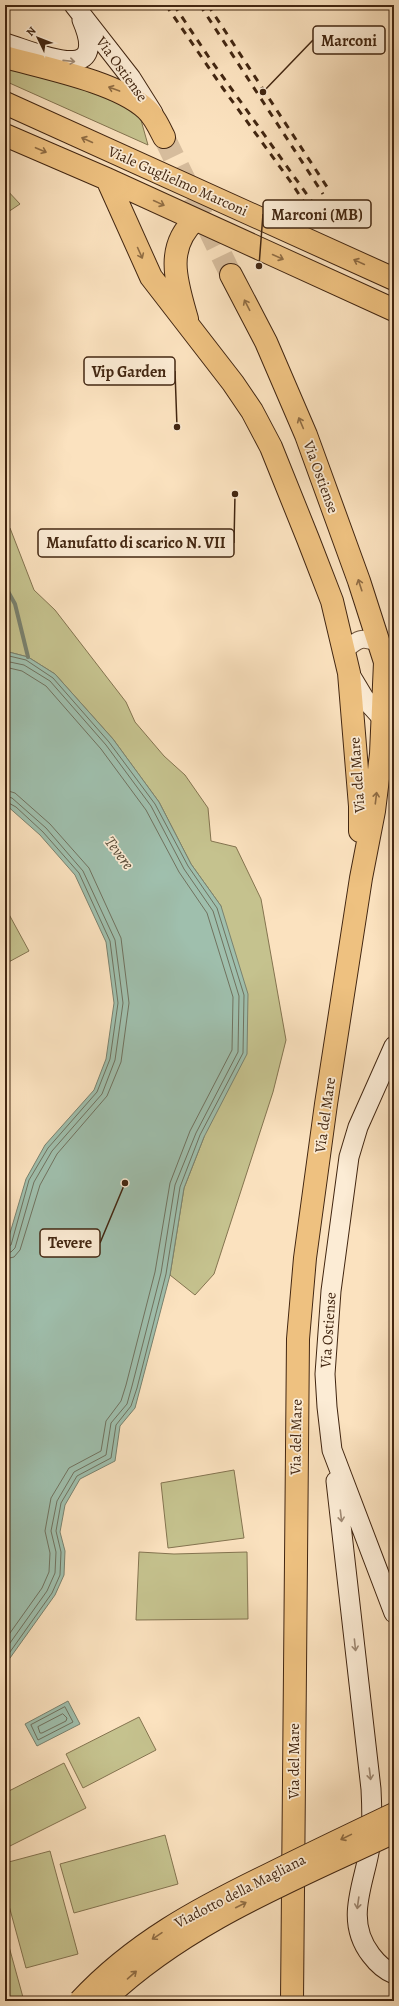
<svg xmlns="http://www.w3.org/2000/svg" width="399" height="2006" viewBox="0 0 399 2006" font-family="Alegreya,serif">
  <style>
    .green { fill: #c5c28e; stroke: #847450 }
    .water { fill: #9fbfad; stroke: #7a826f }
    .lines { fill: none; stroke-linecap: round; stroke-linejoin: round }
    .shore { stroke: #70725f; stroke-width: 1 }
    .stream { stroke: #7a826f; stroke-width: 4 }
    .primary-tunnel { stroke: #d6bc9c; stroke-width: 22; stroke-dasharray: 22 11; stroke-linecap: butt }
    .tertiary-casing { stroke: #70553c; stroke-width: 19 }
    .secondary-casing { stroke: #422611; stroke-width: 21 }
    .primary-casing { stroke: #422611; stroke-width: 24 }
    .tertiary { stroke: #fcecd5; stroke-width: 17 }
    .secondary { stroke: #fcecd5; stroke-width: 19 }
    .primary { stroke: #eec180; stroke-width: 22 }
    .rail { stroke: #422611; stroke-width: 3; stroke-dasharray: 7 7; stroke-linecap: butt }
    .trunk-bridge-casing { stroke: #422611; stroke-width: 24; stroke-linecap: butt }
    .trunk-bridge { stroke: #eec180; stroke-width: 22 }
    .oneway { stroke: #9f8973 }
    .oneway2 { stroke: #8f6c43 }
    .labels { text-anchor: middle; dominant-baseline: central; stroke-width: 3.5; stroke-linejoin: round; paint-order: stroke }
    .street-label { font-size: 15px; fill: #422611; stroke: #fcecd5 }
    .water-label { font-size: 16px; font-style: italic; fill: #594c38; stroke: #fcecd5 }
    .leader { fill: none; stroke: #422611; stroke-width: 1.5 }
    .callout-dot { fill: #422611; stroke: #fcecd5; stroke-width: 1.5 }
    .callout { fill: #fcecd5; stroke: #422611; stroke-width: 1.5 }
    .callout-label { font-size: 16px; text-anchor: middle; font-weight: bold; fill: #422611 }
  </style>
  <rect width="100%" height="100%" fill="#fbe2bf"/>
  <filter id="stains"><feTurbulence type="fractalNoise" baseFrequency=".005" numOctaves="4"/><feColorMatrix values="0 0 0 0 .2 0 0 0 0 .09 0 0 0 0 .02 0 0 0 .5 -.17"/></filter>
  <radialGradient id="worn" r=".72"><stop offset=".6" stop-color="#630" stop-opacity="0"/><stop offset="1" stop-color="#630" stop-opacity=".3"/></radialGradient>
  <path class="green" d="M5,67l100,28 34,18 9,32 -143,-64z
    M5,188l15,16 -15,10z
    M5,523l5,5 24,62 21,20 71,92 9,20 29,34 21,19 23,33 3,33 25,6 25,52 25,141 -13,52 -59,182 -19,21 -25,-20 14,-87 20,-51 17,-231 -30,-42 -32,-62 -46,-63 -58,-65 -27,-17 -23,-6z
    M5,907l24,44 -24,13z
    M234,1470l10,68 -76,10 -7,-65z
    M139,1552l35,2 73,-2 1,67 -112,1z
    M139,1717l17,33 -73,38 -17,-34z
    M64,1763l22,45 -80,40 -1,-55z
    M165,1835l13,49 -104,29 -14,-49z
    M50,1851l28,103 -52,14 -21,-77v-28z
    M5,1932l19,69h-19z"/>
  <path class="water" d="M5,651l23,6 27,17 58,65 46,63 32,62 30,42 27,88 -1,60 -43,83 -20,51 -14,87 -35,133 -15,18 -5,35 -35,18 -15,26 -5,27 5,19 -1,24 -9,20 -50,70v-415l21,-71 19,-34 49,-55 12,-31 8,-56 -8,-61 -31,-67 -35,-40 -35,-31z
    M68,1701l12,23 -43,22 -12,-22z"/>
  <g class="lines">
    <path class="shore" d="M5,655l21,5 27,18 56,64 46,62 33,62 29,42 27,87 -1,58 -43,82 -20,52 -14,87 -29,114 -6,18 -15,19 -5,33 -34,18 -16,27 -5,28 5,21 -1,23 -8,18 -47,66
      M5,661l19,4 26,16 56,64 45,61 33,63 29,42 26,85 -1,56 -42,81 -21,52 -14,88 -29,113 -5,18 -16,19 -5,32 -32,17 -17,29 -6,30 5,21 -1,21 -8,18 -42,59
      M5,667l17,4 24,15 55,63 45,61 33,62 28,41 26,84 -1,53 -42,81 -20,52 -15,89 -29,113 -5,16 -15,20 -5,30 -32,17 -18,30 -6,33 5,22 -1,19 -7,16 -37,52
      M5,790l10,3 35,31 39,44 32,70 8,65 -8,59 -14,34 -50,58 -17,31 -20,65 -6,7 -9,2
      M5,796l7,2 34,30 37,43 32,69 8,63 -8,57 -13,34 -50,57 -18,31 -19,66 -4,4 -6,1
      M5,801l11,6 27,25 36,41 31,68 8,62 -8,56 -13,33 -49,56 -19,32 -18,65 -6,3
      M65,1707l8,15 -35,18 -7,-15z
      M63,1714l4,4 -1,3 -24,12h-2l-2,-6z"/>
    <path class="stream" d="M5,280l1,-2
      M5,586l10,18 13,53"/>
    <path class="primary-tunnel" d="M164,137l67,138"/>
    <defs>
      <path id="tertiary" d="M345,650c13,-11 16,-14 33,-7"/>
      <path id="secondary" d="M74,5l57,73 22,35
        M5,43c31,9 106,45 77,-23
        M349,673l15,25 30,33
        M394,1046l-36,81 -9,30 -18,134 -6,83 2,33 5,43 62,163
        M336,1481l35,308c1,19 2,38 -1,58 -6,38 -26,73 1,108 6,8 13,15 23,19"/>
      <path id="primary" d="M5,57c39,11 112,25 141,52 8,7 13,18 18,28
        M5,103l389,176
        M5,135l102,44 287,131
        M107,179l44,98 82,106 19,28 19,36 37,92 24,62 17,72 11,133v25
        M231,275l35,67 40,93 53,146 26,81 -4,92 -7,57 -13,67 -35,226 -21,154 -7,81 -6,662
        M187,319c-10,-35 -23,-71 8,-99"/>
    </defs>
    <use href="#tertiary" class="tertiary-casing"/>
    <use href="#secondary" class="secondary-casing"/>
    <use href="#primary" class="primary-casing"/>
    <use href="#tertiary" class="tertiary"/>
    <use href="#secondary" class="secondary"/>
    <use href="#primary" class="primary"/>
    <path class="rail" d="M166,5l56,82 71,98 14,22
      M174,5l34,51 105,147
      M200,5l123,189
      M208,5l121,185
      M391,362l3,7"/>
    <defs>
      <path id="trunk-bridge" d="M80,2001c54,-58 118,-92 188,-126 42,-21 84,-41 126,-61
        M103,2001c82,-79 190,-121 291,-169"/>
    </defs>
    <use href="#trunk-bridge" class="trunk-bridge-casing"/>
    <use href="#trunk-bridge" class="trunk-bridge"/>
  </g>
  <defs><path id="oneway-shaft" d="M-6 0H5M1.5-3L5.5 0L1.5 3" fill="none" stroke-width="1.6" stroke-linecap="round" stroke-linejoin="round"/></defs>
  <g class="oneway">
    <use href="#oneway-shaft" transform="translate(69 61) rotate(6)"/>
    <use href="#oneway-shaft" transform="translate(341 1516) rotate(83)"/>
    <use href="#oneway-shaft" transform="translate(355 1645) rotate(84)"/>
    <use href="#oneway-shaft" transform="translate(370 1774) rotate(83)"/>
    <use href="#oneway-shaft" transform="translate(358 1903) rotate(98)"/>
  </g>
  <g class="oneway2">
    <use href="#oneway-shaft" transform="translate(114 89) rotate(-160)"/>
    <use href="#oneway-shaft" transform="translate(87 140) rotate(-156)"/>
    <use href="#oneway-shaft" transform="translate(41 150) rotate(23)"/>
    <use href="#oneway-shaft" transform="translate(159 203) rotate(25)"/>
    <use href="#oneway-shaft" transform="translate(140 253) rotate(66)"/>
    <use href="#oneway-shaft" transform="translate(278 257) rotate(24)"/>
    <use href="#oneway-shaft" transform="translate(359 262) rotate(-155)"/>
    <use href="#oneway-shaft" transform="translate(247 305) rotate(-117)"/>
    <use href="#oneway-shaft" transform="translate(301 423) rotate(-113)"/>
    <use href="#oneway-shaft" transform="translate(360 585) rotate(-108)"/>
    <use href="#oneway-shaft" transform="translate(376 798) rotate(-83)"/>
    <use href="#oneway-shaft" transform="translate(346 1837) rotate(154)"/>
    <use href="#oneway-shaft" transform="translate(241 1905) rotate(-27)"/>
    <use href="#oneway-shaft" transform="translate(157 1936) rotate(146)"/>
    <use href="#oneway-shaft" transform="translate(132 1975) rotate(-41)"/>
  </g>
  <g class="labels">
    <g class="street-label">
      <text transform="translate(122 69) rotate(54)">Via Ostiense</text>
      <text transform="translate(178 181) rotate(24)">Viale Guglielmo Marconi</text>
      <text transform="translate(321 477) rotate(70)">Via Ostiense</text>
      <text transform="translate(357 775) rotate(-94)">Via del Mare</text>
      <text transform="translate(325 1115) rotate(-82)">Via del Mare</text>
      <text transform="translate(328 1330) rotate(-86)">Via Ostiense</text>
      <text transform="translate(296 1437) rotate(-89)">Via del Mare</text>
      <text transform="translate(294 1761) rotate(-90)">Via del Mare</text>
      <text transform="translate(240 1891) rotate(-27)">Viadotto della Magliana</text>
    </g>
    <g class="water-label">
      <text transform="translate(119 853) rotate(53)">Tevere</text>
    </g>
  </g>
  <path class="leader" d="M263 92L313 40M259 266L263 214M177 427L175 371M235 494L234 543M125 1183L100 1243"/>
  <g class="callout-dot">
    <circle cx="263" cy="92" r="4"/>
    <circle cx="259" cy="266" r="4"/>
    <circle cx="177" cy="427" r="4"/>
    <circle cx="235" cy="494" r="4"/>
    <circle cx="125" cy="1183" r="4"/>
  </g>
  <g class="callout">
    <rect x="313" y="26" width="72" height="28" rx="4"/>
    <rect x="263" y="200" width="108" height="28" rx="4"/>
    <rect x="84" y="357" width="91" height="28" rx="4"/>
    <rect x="38" y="529" width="196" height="28" rx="4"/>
    <rect x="40" y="1229" width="60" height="28" rx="4"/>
  </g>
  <g class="callout-label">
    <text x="349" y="46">Marconi</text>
    <text x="317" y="220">Marconi (MB)</text>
    <text x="129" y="377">Vip Garden</text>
    <text x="136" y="548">Manufatto di scarico N. VII</text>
    <text x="70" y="1248">Tevere</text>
  </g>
  <rect width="399" height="2006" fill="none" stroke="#fbe2bf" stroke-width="20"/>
  <rect x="6" y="6" width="387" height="1994" fill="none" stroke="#422611" stroke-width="2"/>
  <rect x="10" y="10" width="379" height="1986" fill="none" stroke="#422611"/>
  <g transform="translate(38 38) rotate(313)" stroke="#fcecd5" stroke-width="3" paint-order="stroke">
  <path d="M0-3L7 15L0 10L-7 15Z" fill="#422611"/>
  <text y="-6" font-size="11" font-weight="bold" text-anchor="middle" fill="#422611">N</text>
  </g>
  <rect width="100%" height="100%" filter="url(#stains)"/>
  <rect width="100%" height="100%" fill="url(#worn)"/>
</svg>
